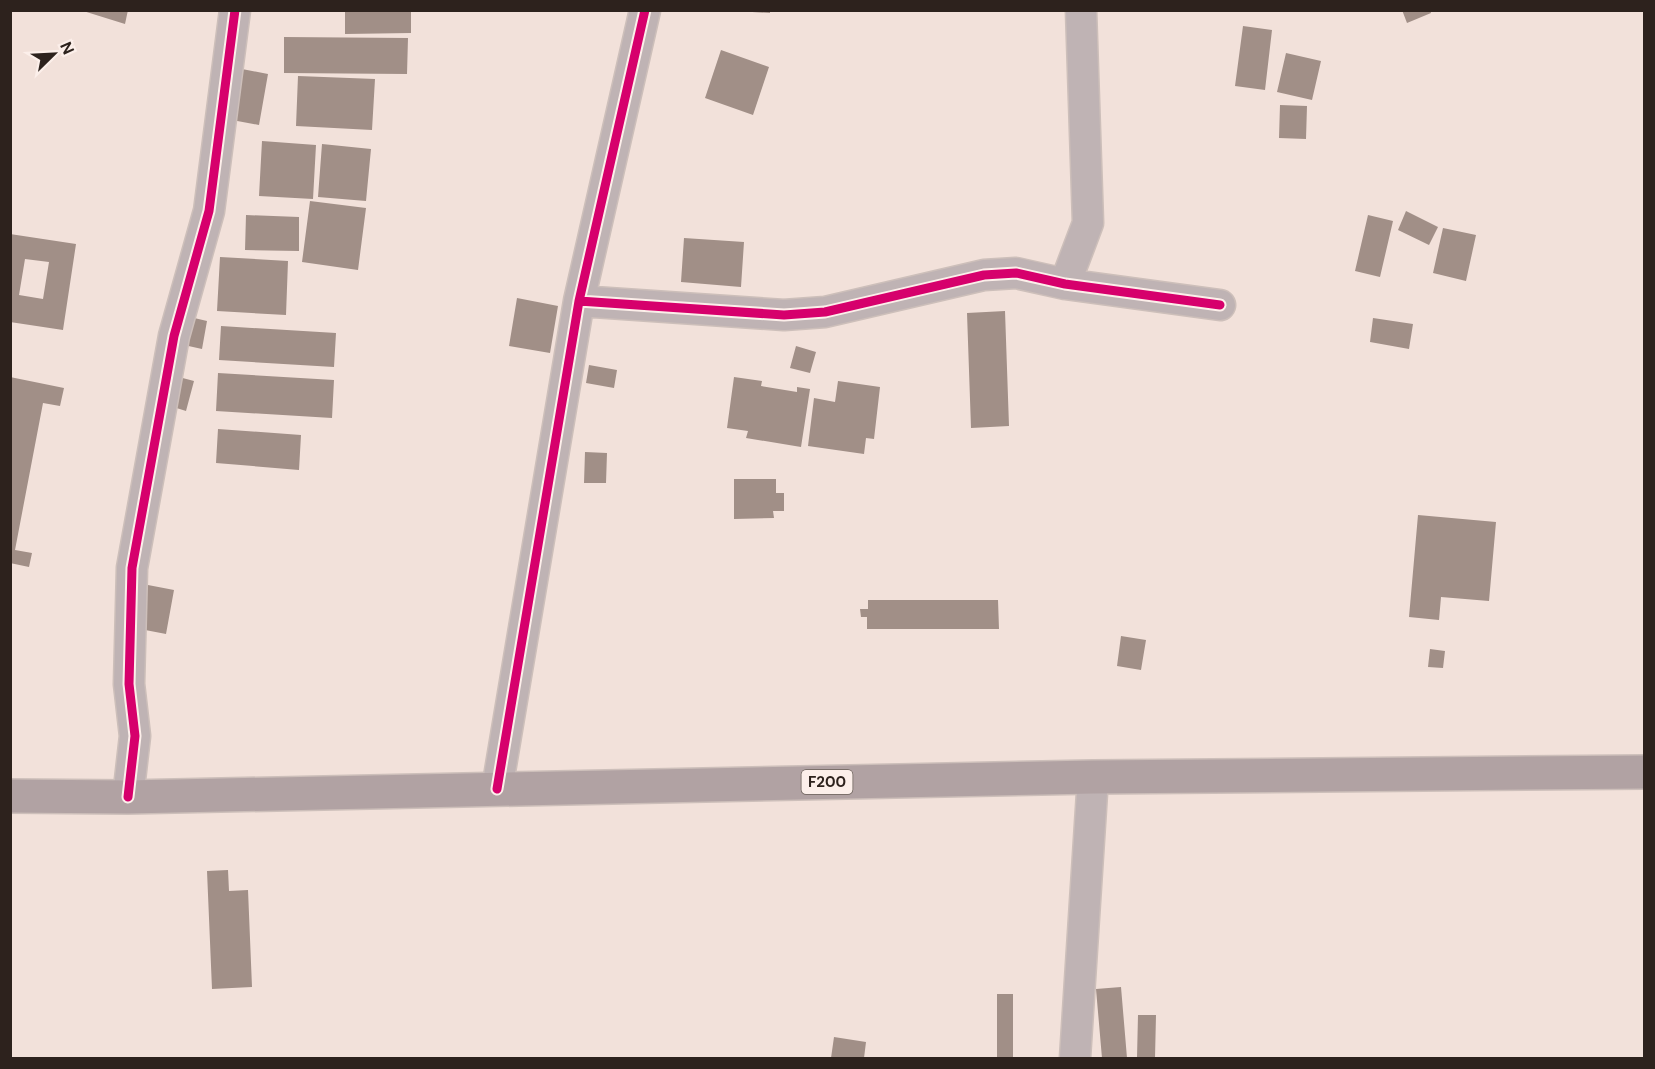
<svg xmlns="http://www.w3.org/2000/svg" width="1655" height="1069" viewBox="0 0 1655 1069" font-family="'DM Sans',sans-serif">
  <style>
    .building { fill: #a18f87; fill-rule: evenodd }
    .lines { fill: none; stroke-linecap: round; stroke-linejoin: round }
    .minor-casing { stroke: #cdbfba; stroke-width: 33 }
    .primary-casing { stroke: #cdbfba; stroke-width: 36 }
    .minor { stroke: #bfb3b4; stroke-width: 30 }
    .primary { stroke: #b1a2a3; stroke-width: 33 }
    .cycleway-casing { stroke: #fcefea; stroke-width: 13 }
    .cycleway { stroke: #d6006c; stroke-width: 9 }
    .labels { text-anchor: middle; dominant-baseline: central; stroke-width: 6; stroke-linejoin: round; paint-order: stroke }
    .shield { fill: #fcefea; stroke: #6b605a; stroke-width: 1.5 }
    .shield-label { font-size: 15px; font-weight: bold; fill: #2d221d }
  </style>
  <rect width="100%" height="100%" fill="#f2e1da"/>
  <path class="building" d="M80,10h48l-3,14z
    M345,10h66v23l-66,1z
    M752,10h18v3l-18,-1z
    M1402,10h28l1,3 -24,10z
    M1243,26l29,4 -7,60 -30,-4z
    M284,37l124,1 -1,36 -123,-1z
    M721,50l48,17 -16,48 -48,-17z
    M1286,53l35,8 -9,39 -35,-8z
    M242,69l26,5 -9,51 -27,-5z
    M298,76l77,3 -3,51 -76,-4z
    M1280,105l27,1 -1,33 -27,-1z
    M262,141l54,4 -3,54 -54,-3z
    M322,144l49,5 -5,52 -48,-4z
    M310,201l56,7 -8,62 -56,-8z
    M1406,211l32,16 -9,18 -31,-15z
    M246,215l53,2v34l-54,-1z
    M1368,215l25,6 -13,56 -25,-6z
    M1443,228l33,7 -10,46 -33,-8z
    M10,234l66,10 -13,86 -53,-8zM25,259l24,3 -6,37 -24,-4z
    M684,238l60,4 -3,45 -60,-5z
    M220,257l68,4 -2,54 -69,-4z
    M517,298l41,8 -8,47 -41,-7z
    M1005,311l4,115 -38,2 -4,-115z
    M190,317l17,4 -5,28 -18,-4z
    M1373,318l40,6 -4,25 -39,-7z
    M221,326l115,7 -2,34 -115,-7z
    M796,346l20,6 -6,21 -20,-5z
    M589,365l28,5 -3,18 -28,-5z
    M218,373l116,7 -2,38 -116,-7z
    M175,376l19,5 -8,30 -19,-6z
    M10,377l54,11 -4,18 -17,-3 -28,147 17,3 -3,14 -19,-4z
    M734,377l28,4 -1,5 36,6v-5l13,2 -9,58 -55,-9 2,-7 -21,-3z
    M838,381l42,6 -6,52 -8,-1 -2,16 -56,-8 6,-48 21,4z
    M218,429l83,6 -2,35 -83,-7z
    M585,452l22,1 -1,30h-22z
    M734,479h42v14h8v18h-11l1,7 -40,1z
    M1418,515l78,7 -7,79 -48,-4 -2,23 -30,-3z
    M148,585l26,5 -8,44 -26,-5z
    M868,600h130l1,29h-132v-12h-6l-1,-8h8z
    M1121,636l25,4 -5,30 -24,-4z
    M1430,649l15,2 -2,17 -15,-1z
    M228,870l1,21 19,-1 4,97 -40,2 -5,-118z
    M1121,987l6,71h-25l-6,-69z
    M997,994h16v64h-16z
    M1138,1015h18l-1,43h-18z
    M834,1037l32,5 -2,16h-33z"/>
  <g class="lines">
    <defs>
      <path id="minor" d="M1065,284l23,-61 -7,-213
        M579,301l205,14 41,-3 159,-37 32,-2 49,11 155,21
        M497,789l82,-488 66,-291
        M128,797l7,-61 -6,-52 3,-116 42,-232 35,-125 26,-201
        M1075,1058l18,-281"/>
      <path id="primary" d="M10,796l118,1 965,-20 551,-5"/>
    </defs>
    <use href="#minor" class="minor-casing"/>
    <use href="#primary" class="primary-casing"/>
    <use href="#minor" class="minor"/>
    <use href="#primary" class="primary"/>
    <defs>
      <path id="cycleway" d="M579,301l205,14 41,-3 159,-37 32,-2 49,11 155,21
        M497,789l82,-488 66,-291
        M128,797l7,-61 -6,-52 3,-116 42,-232 35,-125 26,-201"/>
    </defs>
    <use href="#cycleway" class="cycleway-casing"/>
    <use href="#cycleway" class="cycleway"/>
  </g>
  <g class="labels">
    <rect class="shield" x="801.5" y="770" width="51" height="24" rx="4.5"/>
    <g class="shield-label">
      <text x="827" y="782">F200</text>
    </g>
  </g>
  <rect width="1655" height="1069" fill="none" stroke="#2d221d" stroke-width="24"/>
  <g transform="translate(54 54) rotate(66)" stroke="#fcefea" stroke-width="4.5" paint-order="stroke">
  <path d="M0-4.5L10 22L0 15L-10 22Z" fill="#2d221d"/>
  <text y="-9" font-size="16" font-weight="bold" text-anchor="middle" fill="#2d221d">N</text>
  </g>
</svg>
